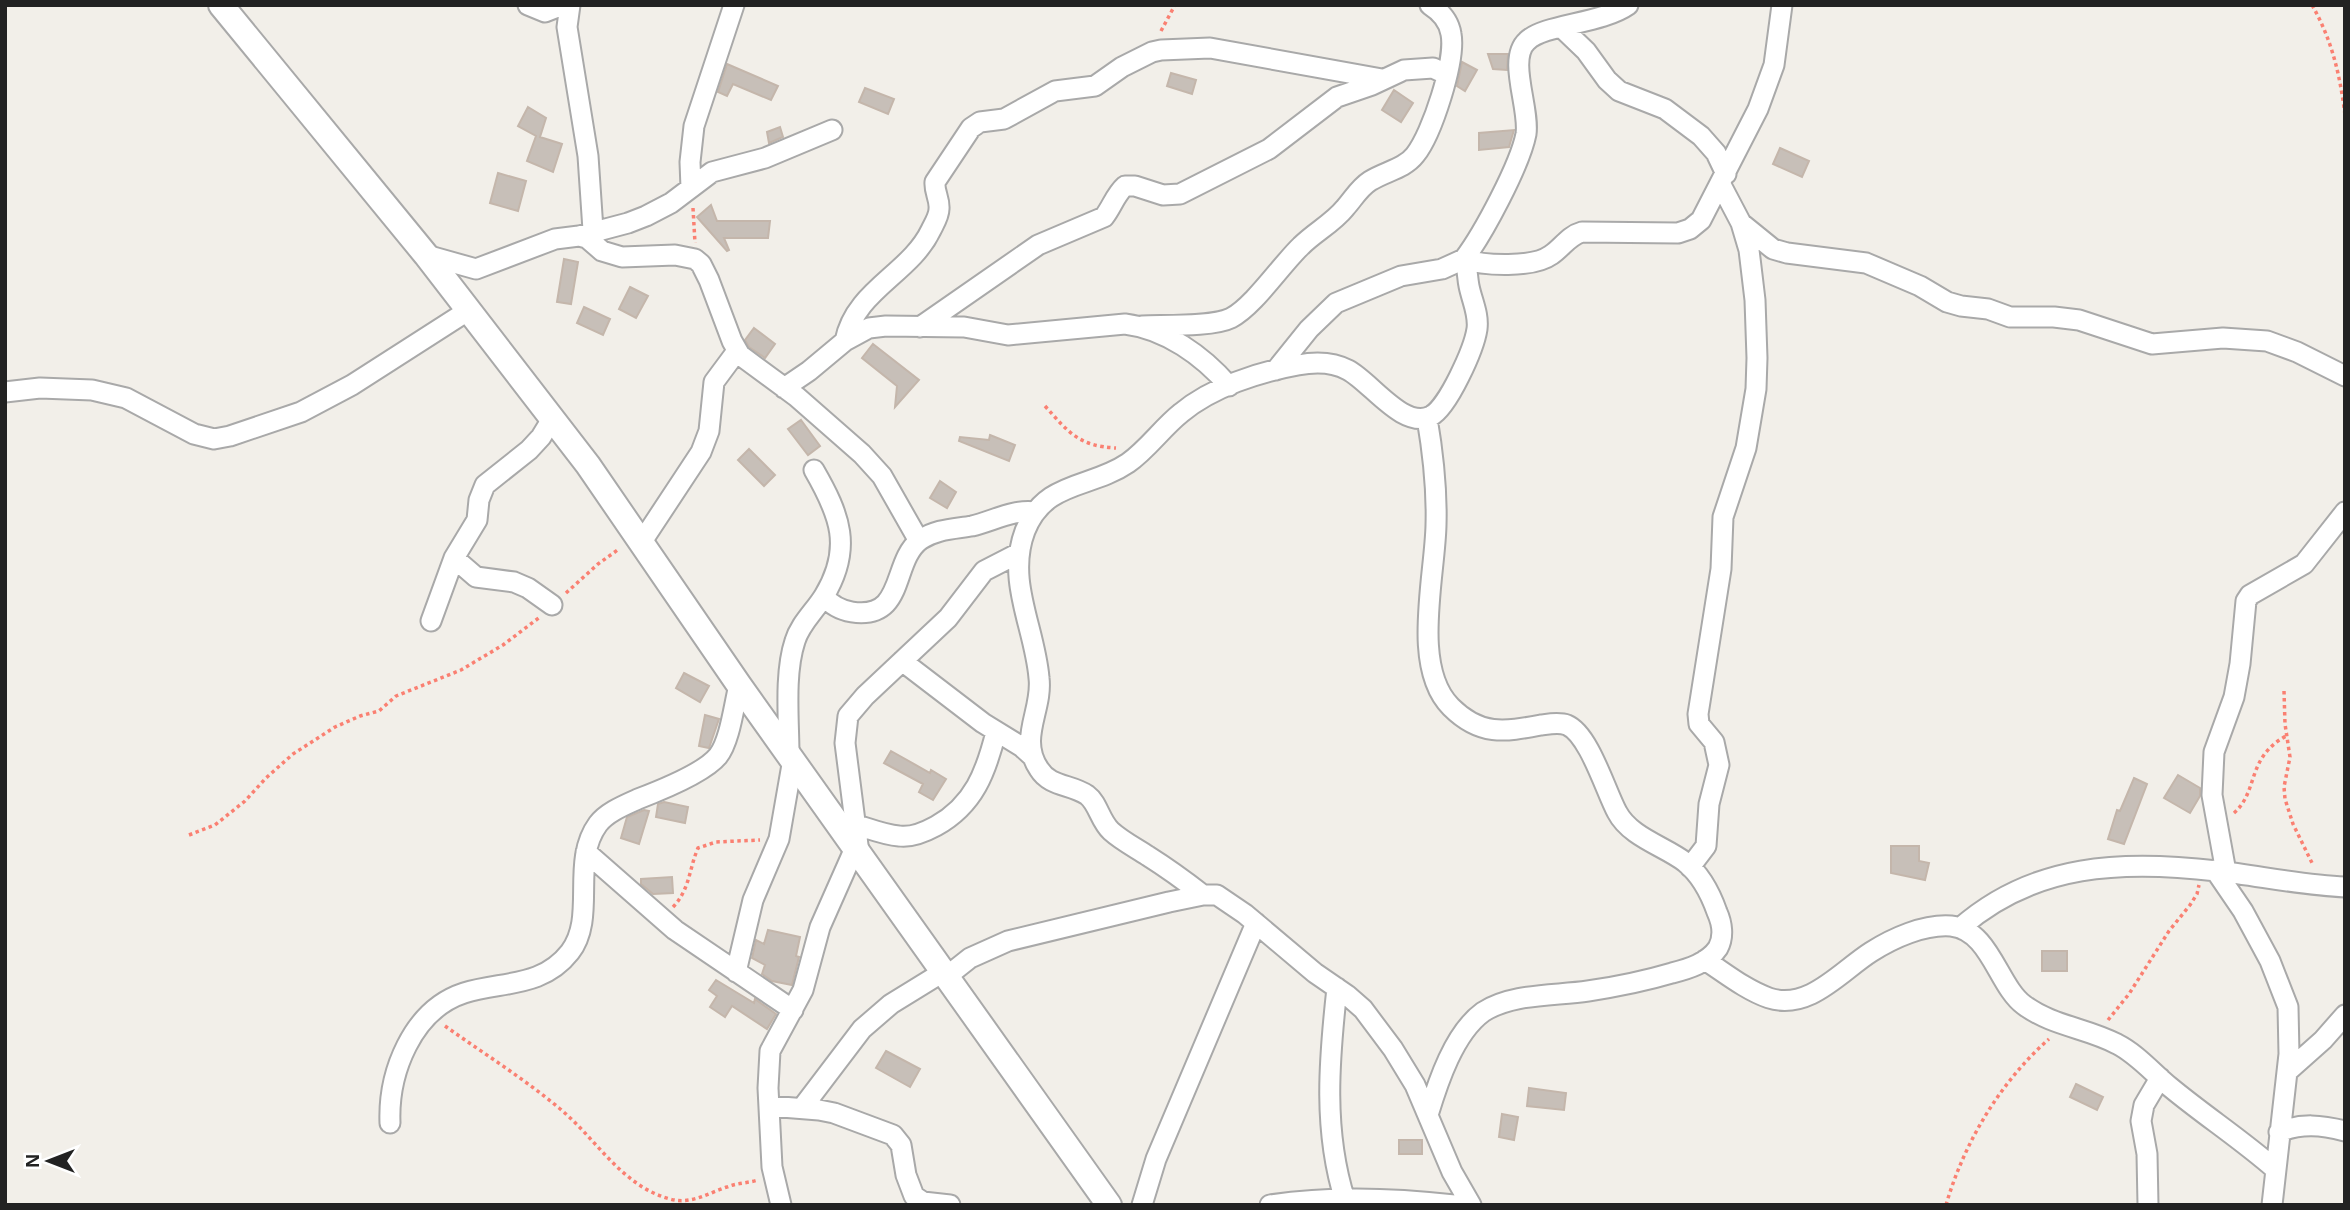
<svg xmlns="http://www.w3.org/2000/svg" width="2350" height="1210" viewBox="0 0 2350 1210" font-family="Arial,sans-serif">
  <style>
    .building { fill: #c7bfb8; stroke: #c4b6ab; stroke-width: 2 }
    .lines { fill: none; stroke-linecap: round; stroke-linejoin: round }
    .minor-casing { stroke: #a9a9a9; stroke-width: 23 }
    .tertiary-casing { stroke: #a9a9a9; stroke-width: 28 }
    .path { stroke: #fa8072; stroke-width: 3.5; stroke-dasharray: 3.5 3.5; stroke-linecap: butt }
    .minor { stroke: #fff; stroke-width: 19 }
    .tertiary { stroke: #fff; stroke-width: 24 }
  </style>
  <rect width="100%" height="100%" fill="#f2efe9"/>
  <path class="building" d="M1488,54h20l-1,16 -14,-1z
    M1462,62l15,8 -12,21 -8,-5z
    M727,64l51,22 -7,14 -38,-16 -6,12 -9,-4z
    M1171,73l25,7 -4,14 -25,-8z
    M865,88l29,11 -6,15 -29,-12z
    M1394,90l19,13 -12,19 -19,-12z
    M528,107l18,11 -6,19 22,7 -9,28 -26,-11 9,-25 -18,-10z
    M780,127l3,10 -14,6 -2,-11z
    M1514,130l-5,17 -30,3v-17z
    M1780,148l29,13 -7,16 -29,-13z
    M498,173l28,8 -8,30 -28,-8z
    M711,205l6,16h53l-2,17h-44l5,12 -2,1 -30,-34z
    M564,259l14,3 -7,42 -14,-2z
    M630,287l18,9 -12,22 -17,-9z
    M584,307l26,12 -7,16 -26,-12z
    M754,328l21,16 -10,14 -16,-11 -4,-7z
    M873,344l46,36 -24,27 2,-21 -35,-28z
    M801,420l19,26 -12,9 -20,-26z
    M990,435l25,10 -6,16 -50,-20 1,-4 29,3z
    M749,449l26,26 -11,11 -26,-26z
    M940,481l16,11 -9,16 -17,-10z
    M684,673l25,13 -9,16 -24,-14z
    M705,715l14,4 -10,29 -10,-2z
    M891,751l39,22 1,-3 15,9 -13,21 -14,-8 4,-8 -39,-21z
    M2178,775l22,13v8l-10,17 -26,-15z
    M2134,778l13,6 -23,60 -16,-5 9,-29 3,1z
    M664,802l24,5 -3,16 -29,-6 2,-13z
    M644,810l5,1 -10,33 -18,-6 6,-21z
    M1891,846h28v15l10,2 -4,17 -34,-7z
    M672,877l1,16 -20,1 -12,-10v-5z
    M768,930l32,7 -4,19 3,1 -7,28 -20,-4 -10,-7 3,-9 -13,-7 4,-18 8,4z
    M2042,951h25v20h-25z
    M716,980l38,23 1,-4 21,15 -9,15 -35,-23 -7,11 -15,-10 7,-11 -8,-6z
    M886,1051l34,18 -10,18 -34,-19z
    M2076,1084l27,13 -6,13 -27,-13z
    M1529,1088l37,5 -2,17 -37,-4z
    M1502,1114l16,3 -4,23 -15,-3z
    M1399,1140h23v14h-23z"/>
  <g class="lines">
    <defs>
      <path id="minor" d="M528,5l17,7 18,-7
        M570,5l-3,22 21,129 5,74
        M1562,28l24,23 21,29 12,11 46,18 36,27 15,17 10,21
        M691,188l-1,-26 4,-36 40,-121
        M1741,223l32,26 14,4 79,10 54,23 27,16 14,4 27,3 22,8h44l25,3 73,24 71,-6 44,3 30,11 48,24
        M579,236l49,-13 18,-7 25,-13 41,-31 53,-14 67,-28
        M426,255l50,14 79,-30 24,-3 8,2 15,13 20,6 53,-2 20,4 6,5 8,16 23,61 8,14 57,42 65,57 20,22 37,65
        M1142,326c22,-1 71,1 89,-8 23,-12 50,-53 70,-72 14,-14 32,-23 44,-38 9,-10 14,-20 25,-27 16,-10 34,-12 45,-26 17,-21 41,-95 36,-121 -2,-13 -10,-22 -21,-29
        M920,327l118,-82 66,-28c8,-10 11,-22 21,-31h10l28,9 17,-1 89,-45 68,-52 35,-12 32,-15 29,-2 13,6
        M845,341c10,-51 65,-67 86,-111 3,-6 8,-14 8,-21 1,-10 -5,-17 -4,-27l36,-54 9,-6 24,-3 51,-28 40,-5 27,-19 30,-15 9,-2 49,-2 172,31
        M1276,370l33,-41 27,-26 65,-27 41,-7 22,-10c20,7 69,9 87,-4 12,-8 17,-19 31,-23l96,1 12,-4 11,-9 57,-111 16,-44 8,-60
        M784,388l25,-17 36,-30 24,-13 17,-2 78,1 44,8 117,-11c41,5 78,32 104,62
        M5,392l35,-4 52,2 34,8 68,36 20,5 16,-3 71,-24 51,-27 117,-75
        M1427,418c6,35 10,72 9,107 -1,52 -25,142 15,182 29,29 53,25 90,18 8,-1 18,-3 26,0 22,9 39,67 50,87 13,25 47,34 68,50 15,12 26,33 32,50 5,11 7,25 1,36 -10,15 -30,21 -46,25 -27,8 -57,14 -84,18 -33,5 -76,2 -105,21 -29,21 -45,70 -55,103
        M641,543l60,-91 8,-21 5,-49 23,-31
        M454,558l22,19 38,5 14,6 24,17
        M824,596c7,9 16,14 28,16 54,8 39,-50 68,-72 16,-11 34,-11 52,-14 21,-5 42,-17 63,-14
        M431,621l23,-63 23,-38 2,-20 6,-15 44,-35 12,-13 11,-18
        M902,661l81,62 39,24 11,10
        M789,755c0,-34 -5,-81 6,-114 5,-17 19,-29 29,-45 29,-48 16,-81 -10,-126
        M857,825c13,4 28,10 42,11 13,2 26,-4 37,-10 38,-21 50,-54 60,-94
        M586,852l89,78 118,80
        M859,853l-14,-110 3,-27 17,-20 83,-78 36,-47 35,-18 1,-3
        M1690,867l16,-21 3,-42 10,-39 -5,-23 -15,-18 -1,-10 23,-145 2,-52 23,-69 10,-59 1,-31 -2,-58 -6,-50 -8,-27 -21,-40
        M2215,870l28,41 27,50 18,46 1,47 -17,151
        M2226,872l-14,-77 2,-43 20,-55 6,-33 6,-63 4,-6 54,-31 41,-52
        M1203,895c-18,-14 -36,-27 -55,-39 -12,-8 -26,-15 -37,-25 -11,-10 -13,-28 -24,-36 -16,-11 -37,-8 -48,-26 -21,-31 4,-59 0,-91 -4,-50 -33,-97 -14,-147 20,-51 65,-42 103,-68 20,-14 34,-35 53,-50 31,-26 78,-41 117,-48 16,-3 35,-3 50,5 23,12 55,60 83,46 17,-9 43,-67 46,-87 2,-15 -5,-28 -8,-43 -2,-10 -1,-17 -5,-27 19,-25 56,-94 62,-125 4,-26 -19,-75 1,-93 17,-17 74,-17 101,-36
        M1960,928c74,-65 163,-68 257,-57 43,5 85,14 128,16
        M1705,960c20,13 41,30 64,38 40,13 72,-27 102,-46 22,-14 53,-28 80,-26 39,4 47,60 73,79 28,21 63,23 93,39 20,10 36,29 53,43 35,29 72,53 105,82
        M736,972l17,-72 26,-61 14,-80
        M946,977l24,-19 38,-17 161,-39 34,-7h14l28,19 70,59 32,22 16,14 30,40 22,36 37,87 19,33
        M1337,988c-8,72 -14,143 8,212
        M2287,1072l36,-32 22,-25
        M769,1106l50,4 15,3 59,22 8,10 5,30 8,21 9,6 27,3
        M802,1108l60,-79 29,-25 52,-32
        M390,1123c-2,-50 22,-113 74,-130 38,-12 78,-5 106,-41 27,-35 0,-90 28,-128 9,-12 27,-19 40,-25 21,-8 66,-26 80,-43 12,-15 16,-51 21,-71
        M2279,1132c23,-9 42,-7 66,-1
        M781,1205l-9,-38 -4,-79 2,-37 33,-61 17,-63 35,-79
        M1142,1205l14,-46 100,-236
        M1270,1205c60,-9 124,-7 184,0
        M2148,1205l-1,-51 -6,-33 3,-16 16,-27"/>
      <path id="tertiary" d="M221,5l205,250 162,210 151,220 370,520"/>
    </defs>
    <use href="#minor" class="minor-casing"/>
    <use href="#tertiary" class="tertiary-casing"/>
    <path class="path" d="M2312,5c20,35 28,70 33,110
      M1161,31l14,-26
      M693,208l2,35
      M1045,406c24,27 34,40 71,42
      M566,593l32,-29 21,-15
      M2284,691l1,33 5,33 -6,30 1,12 8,25 20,41
      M2234,813c25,-22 12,-55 52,-77
      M189,835l26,-10 30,-24 21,-23 27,-24 42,-27 25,-11 19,-5 17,-15 65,-26 42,-25 37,-28
      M673,907c17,-18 16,-38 25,-59l18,-6 44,-2
      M2108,1020l21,-26 40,-63 21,-26 7,-11 2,-9
      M445,1026c38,27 78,52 114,82 37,30 62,78 111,91 21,6 38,-6 57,-12 10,-4 21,-4 31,-7
      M1946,1205c18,-62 54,-123 103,-166"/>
    <use href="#minor" class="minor"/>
    <use href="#tertiary" class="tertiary"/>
  </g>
  <rect width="2350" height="1210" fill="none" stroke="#222222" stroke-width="14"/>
  <g transform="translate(49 1161) rotate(270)" stroke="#ffffff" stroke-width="5" paint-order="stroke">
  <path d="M0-5L12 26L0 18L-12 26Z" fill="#222222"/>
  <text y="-10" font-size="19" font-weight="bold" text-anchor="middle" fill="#222222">N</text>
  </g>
</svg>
